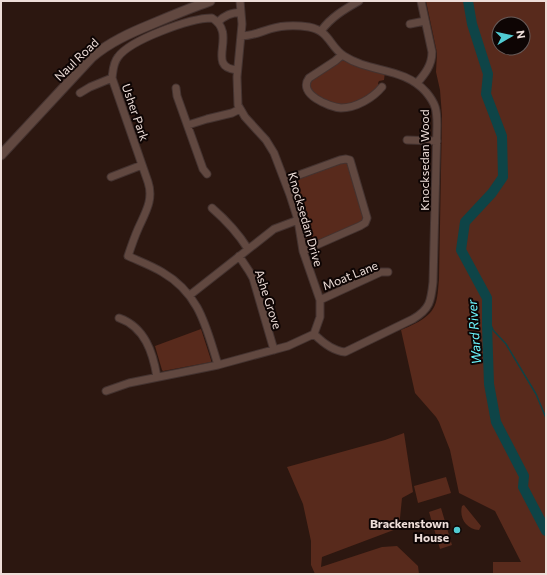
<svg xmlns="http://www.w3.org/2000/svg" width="547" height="575" viewBox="0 0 547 575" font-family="Commissioner,sans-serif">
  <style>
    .green { fill: #582a1c; fill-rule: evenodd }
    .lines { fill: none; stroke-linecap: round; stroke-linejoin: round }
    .stream { stroke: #0e4447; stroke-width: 1.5 }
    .river { stroke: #0e4447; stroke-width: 10 }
    .street-casing { stroke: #443330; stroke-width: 9 }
    .secondary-casing { stroke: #443330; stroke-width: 11 }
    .street { stroke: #614840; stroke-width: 7 }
    .secondary { stroke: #614840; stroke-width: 9 }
    .poi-dot { fill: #51ccd3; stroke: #0e0504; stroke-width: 1.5 }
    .labels { text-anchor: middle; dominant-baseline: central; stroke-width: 4; stroke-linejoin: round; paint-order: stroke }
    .street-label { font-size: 12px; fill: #edddd8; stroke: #0e0504 }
    .poi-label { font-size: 12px; font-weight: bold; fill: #edddd8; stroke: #0e0504; text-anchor: end }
    .water-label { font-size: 13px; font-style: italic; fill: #6bf5fd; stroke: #0e0504 }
  </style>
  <rect width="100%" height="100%" fill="#2c1710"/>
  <path class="green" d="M426,1h120v573h-53v-12h28l-26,-51 -36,-18 -9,-43 -11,-28 -3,-5 -21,-24 -14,-63c12,-5 29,-12 34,-25 3,-7 3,-17 4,-25l3,-164 -2,-26 -4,-18 1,-19zM499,24h24v24h-24z
    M342,59l43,13 -1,8 -5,1 -1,2 2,6c-22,14 -44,25 -66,4 -4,-4 -7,-7 -3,-13 4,-6 24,-16 31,-21z
    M345,162l3,1 16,54 -1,4 -56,24h-2l-7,-32 -9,-31z
    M201,329l10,31v2l-48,9 -1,-1 -7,-24z
    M404,433l9,59 -11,6 -3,30 -77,29 -1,10 61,-20 15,-1 21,20 1,8h-104l-4,-9v-24l-8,-37 -16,-37 98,-27z
    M446,477l5,16 -33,10 -4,-17z
    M464,505l17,21 -2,4c-13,-1 -20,-12 -17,-24z
    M441,508l11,37 -12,4 -11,-37z"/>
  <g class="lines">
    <path class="stream" d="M487,315l6,15 13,14 30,50 10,24"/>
    <path class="river" d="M468,1l4,23 16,50 -2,20 16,42 1,41 -11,16 -27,29 -4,28 26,48v28l2,58 7,38 28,54 -1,11 23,44"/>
    <defs>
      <path id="street" d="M240,1l2,23 -5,53 1,28 7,12 21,23 8,13 16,42 8,25 5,31 17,49v17l-6,17
        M218,22c7,-7 13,-9 23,-10
        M410,24l15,-3
        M321,31c10,-14 24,-22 38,-30
        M241,36c11,0 19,-4 29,-7 13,-4 26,-4 39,-2 21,4 20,19 35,29 26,17 60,11 82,36 10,12 11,18 11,33l-4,157c-2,19 -3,27 -20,37l-68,33c-12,-1 -22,-9 -31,-18
        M342,55l-7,6 -26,17c-12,16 20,29 32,30 15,0 32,-10 41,-21
        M237,70c-33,-3 2,-36 -25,-52 -22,0 -82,22 -94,39 -5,6 -5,14 -6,21l36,104c6,18 -3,31 -10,47 -4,9 -7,18 -10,27 11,5 24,10 34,16 38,22 44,55 56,93l70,-19 26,-12
        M417,83c8,-9 15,-18 15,-31l-11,-51
        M176,88l1,8 26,73 4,5
        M80,93l10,-6 22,-9
        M188,125l19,-6 25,-6 8,-4
        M407,140l30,1
        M111,177l31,-12
        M285,180l55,-20 6,-1 4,1 17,58 -2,5 -5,3 -57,25
        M212,208c15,13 26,25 36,41
        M239,256l10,15 4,7 21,72
        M190,295l84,-66 24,-9
        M320,300l61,-28h7
        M119,318c26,9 34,35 38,59
        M106,391l23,-8 89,-18"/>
      <path id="secondary" d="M1,155l91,-98c18,-15 38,-24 60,-33 19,-8 38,-16 58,-23"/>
    </defs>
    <use href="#street" class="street-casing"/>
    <use href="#secondary" class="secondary-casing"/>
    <use href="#street" class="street"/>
    <use href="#secondary" class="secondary"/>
  </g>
  <circle class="poi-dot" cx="457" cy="530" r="4"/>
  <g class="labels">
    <g class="street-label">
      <text transform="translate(76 59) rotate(-44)">Naul Road</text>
      <text transform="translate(136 112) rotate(71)">Usher Park</text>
      <text transform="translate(424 160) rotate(-90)">Knocksedan Wood</text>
      <text transform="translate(306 219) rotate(74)">Knocksedan Drive</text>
      <text transform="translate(350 275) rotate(-22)">Moat Lane</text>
      <text transform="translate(269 299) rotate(72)">Ashe Grove</text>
    </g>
    <g class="poi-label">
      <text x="449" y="523">Brackenstown<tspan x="449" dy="14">House</tspan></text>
    </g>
    <g class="water-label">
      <text transform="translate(474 332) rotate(-94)">Ward River</text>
    </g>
  </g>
  <rect width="547" height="575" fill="none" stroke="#edddd8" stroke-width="4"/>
  <g transform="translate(511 36) rotate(81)"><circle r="19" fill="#0e0504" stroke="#675b59"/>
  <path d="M0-3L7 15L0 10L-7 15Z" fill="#51ccd3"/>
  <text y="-6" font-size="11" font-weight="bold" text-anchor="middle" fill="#edddd8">N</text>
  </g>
</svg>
